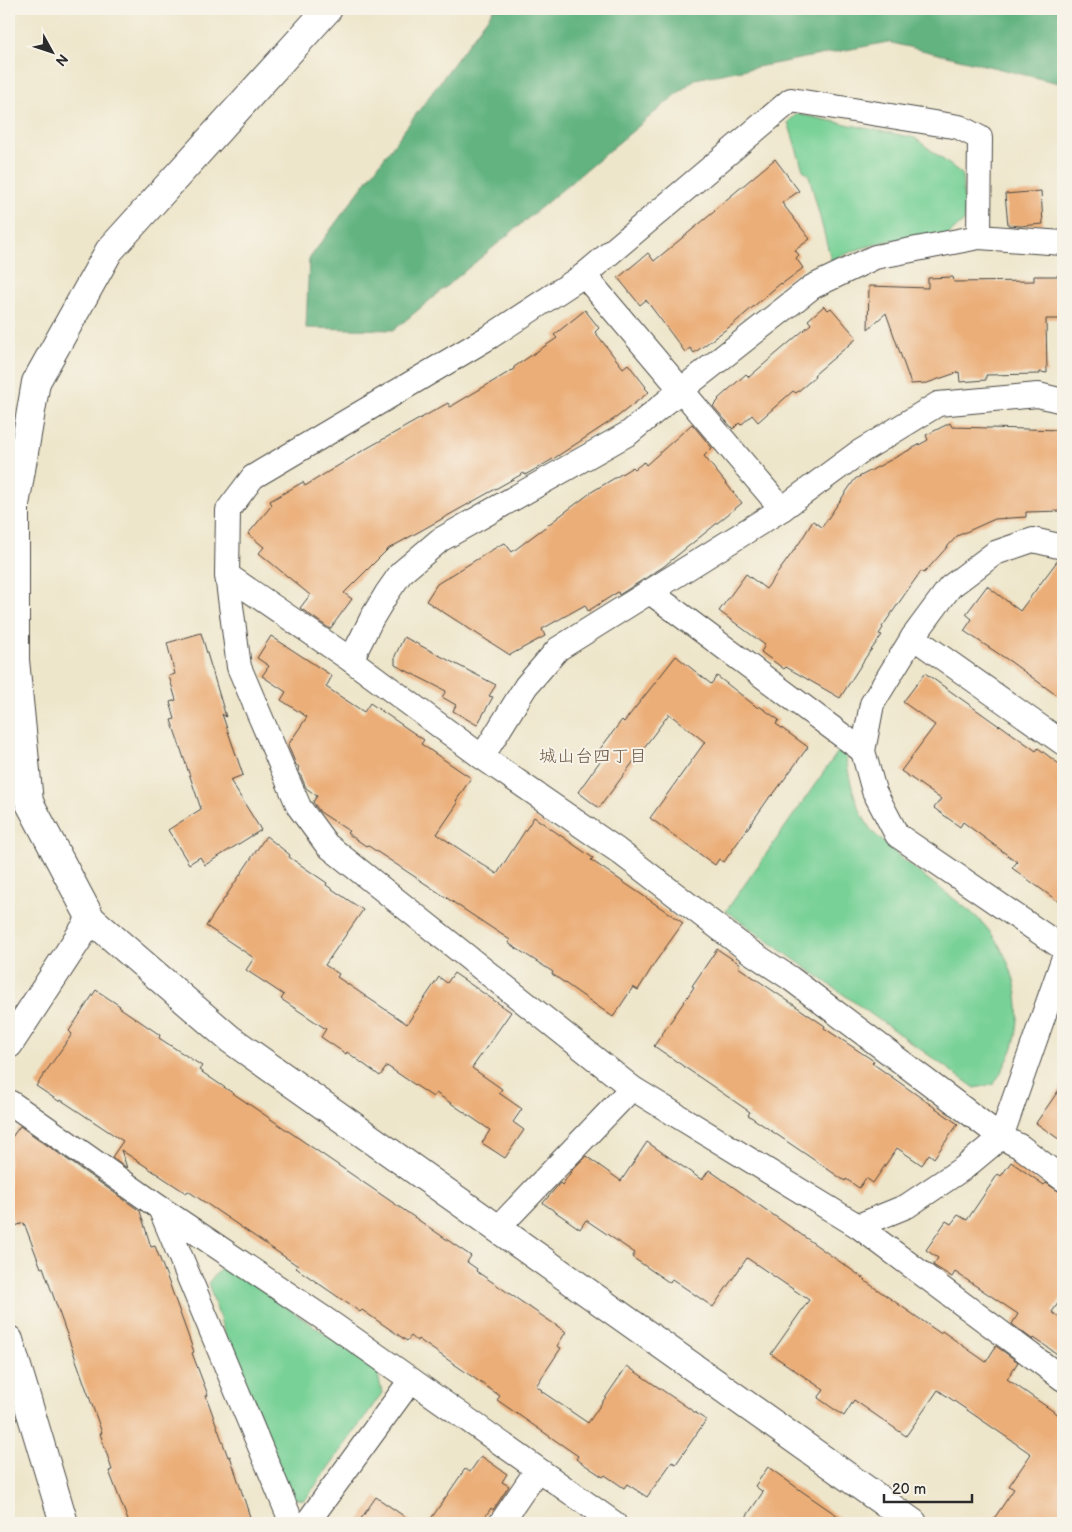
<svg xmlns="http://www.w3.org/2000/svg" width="1072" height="1532" viewBox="0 0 1072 1532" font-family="'Balsamiq Sans','Klee One',sans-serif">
<rect width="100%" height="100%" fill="#f7f3e8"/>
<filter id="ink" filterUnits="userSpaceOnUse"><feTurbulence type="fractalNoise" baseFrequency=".02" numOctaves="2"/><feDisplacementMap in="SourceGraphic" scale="10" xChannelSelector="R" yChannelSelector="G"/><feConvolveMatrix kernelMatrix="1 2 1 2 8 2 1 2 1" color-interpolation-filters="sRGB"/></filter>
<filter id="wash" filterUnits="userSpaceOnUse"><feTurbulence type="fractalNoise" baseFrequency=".0096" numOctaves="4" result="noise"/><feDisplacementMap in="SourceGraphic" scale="20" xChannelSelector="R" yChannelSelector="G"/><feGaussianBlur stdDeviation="1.12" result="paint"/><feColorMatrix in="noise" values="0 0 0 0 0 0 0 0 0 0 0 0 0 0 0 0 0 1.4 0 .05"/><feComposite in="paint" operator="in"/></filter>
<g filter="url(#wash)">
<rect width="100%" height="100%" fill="#eee6cb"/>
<!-- green -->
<g fill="#78d197" stroke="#527e61">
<path d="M797 114 915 138 962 174 965 220 947 236 918 237 888 241 859 249 831 260 809 175 803 170 788 122Z"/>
<path d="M840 749 845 752C849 779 855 808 872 831 876 836 883 841 888 846 914 871 944 890 972 913 1010 945 1029 1002 1012 1050 1007 1062 1001 1073 994 1084L975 1088 726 911Z"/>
<path d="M225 1264 377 1370 382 1393 305 1500 279 1496 208 1283Z"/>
</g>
<!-- forest -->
<path fill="#62b380" stroke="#466f56" d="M494 9H1063V84L888 42 695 79 394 330 306 328 309 259Z"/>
<g id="blocks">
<!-- building -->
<g fill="#ebae78">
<path d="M775 159 799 191 782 203 810 239 795 250 799 255 796 258 803 268 782 284 781 283 732 325 694 353 690 348 685 352 646 300 640 305 618 278 648 253 654 261 715 211 714 210Z"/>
<path d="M1041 191 1043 224 1021 226 1008 225 1005 194Z"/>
<path d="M1034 276H1059V288H1063V319H1046L1047 373 1040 372V374L986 375V380L960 382 959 372 927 383 911 384 886 313 868 329 869 286 928 288V278L953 277 954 282 1034 281Z"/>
<path d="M824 306 828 310 831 308 857 338 814 375 815 377 796 393 793 391 758 422 752 415 741 425 739 423 733 429 713 406 719 400 718 399 746 374 749 377 811 324 808 320Z"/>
<path d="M585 310 599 328 595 332 623 368 628 364 646 387 645 388 649 392 617 417 553 459 525 475 524 473 388 549 344 593 352 599 330 629 300 608 310 595 259 553 264 547 248 534 272 505 270 501 303 482 305 486 362 451 448 403 450 407 514 369V367L557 338 554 335Z"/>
<path d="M950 423 952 427 1063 430V511L1026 512V517L995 519 957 536 924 573 921 571 882 627 883 628 879 634 882 635 866 657 840 698 786 667 784 669 761 652 765 645 719 611 746 574 766 589 800 542 813 521 822 527 855 479 928 440 926 435Z"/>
<path d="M692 424 712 448 704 456 742 503 663 567 619 595 618 592 588 611 585 605 542 629 545 636 510 655 426 601 437 584 500 545 505 543 512 552 593 491 633 467 635 469 644 462 646 465Z"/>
<path d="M1058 560H1063V700L1011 662 964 631 972 619 966 614 987 586 1020 611Z"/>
<path d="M201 633 226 717 222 714 243 775 230 780 261 830 205 865 200 857 189 864 168 830 201 809 171 720 175 719 170 702 176 700 169 676 175 674 167 643Z"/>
<path d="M271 636 332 676 326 687 364 712 370 703 424 740 421 744 471 778 456 801 458 803 437 834 497 874 534 817 593 858 591 860 683 923 656 961 638 990 633 987 613 1017 552 974 553 972 508 943 510 940 367 845 366 846 347 833 349 831 320 812 313 802 317 796 306 788 298 769 299 767 296 765 288 745 307 717 281 700 286 692 262 676 269 666 257 658Z"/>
<path d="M404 637 496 685 489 696 493 697 477 725 453 711 456 705 442 697 446 691 395 665V656Z"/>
<path d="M676 656 711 684 717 676 758 708 759 706 779 720 776 724 808 747 772 796 771 795 724 862 719 859 715 865 650 818 705 742 669 714 599 808 578 792 603 757 597 753 622 720 624 722Z"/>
<path d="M925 673 999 726 1000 725 1036 751 1038 748 1063 767V905L1012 868 1017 862 963 822 960 827 934 808 941 799 901 771 935 725 903 702Z"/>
<path d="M266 836 290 855 289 857 327 883 326 885 363 910 325 965 339 974 337 977 407 1024 439 977 447 983 454 973 511 1012 472 1068 502 1089 499 1093 522 1109 513 1122 524 1130 505 1158 482 1143 490 1130 436 1093 433 1097 387 1066 380 1076 347 1052 346 1054 321 1037 326 1029 281 999 284 995 246 970 254 958 206 926Z"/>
<path d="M717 949 740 964 738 967 825 1026 824 1028 874 1061 872 1063 958 1124 934 1158 929 1154 922 1165 897 1148 873 1183 866 1178 859 1188 846 1179 845 1181 748 1115 750 1112 654 1046 694 987 692 986Z"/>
<path d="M96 990 120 1006 119 1007 160 1035 159 1038 202 1066 199 1070 471 1256 467 1262 477 1269 476 1271 566 1332 557 1346 561 1348 536 1386 542 1390 541 1391 588 1423 627 1366 706 1420 676 1464 672 1462 647 1497 627 1484 624 1488 605 1475 603 1477 576 1459 578 1456 497 1400 500 1396 418 1339 417 1341 411 1336 407 1341 362 1310 360 1312 296 1268 298 1266 238 1225 188 1191 186 1193 121 1150 127 1168 112 1157 123 1141 61 1100 60 1102 36 1086 72 1034 69 1031Z"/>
<path d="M1063 1084V1142L1036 1123Z"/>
<path d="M20 1126 140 1211 151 1247 155 1246 170 1285 194 1352 192 1353 208 1395 206 1396 228 1457 230 1456 252 1523H129L109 1471 112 1470 100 1433H102L43 1267 41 1268 24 1223 15 1226 9 1211V1141Z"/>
<path d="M647 1142 702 1180 709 1170 866 1280 865 1281 940 1333 942 1331 986 1362 996 1346 1018 1362 1007 1379 1063 1418V1523H991L1014 1489 1009 1486 1031 1454 938 1390 906 1436 854 1400 844 1416 818 1398 824 1390 771 1354 809 1300 747 1258 713 1307 672 1279 670 1283 632 1257 635 1253 586 1220 580 1229 543 1203 560 1183 562 1185 573 1169 586 1156 621 1181Z"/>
<path d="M1011 1162 1044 1185 1046 1183 1063 1194V1296L1052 1312 1063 1320V1358L1034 1338 1033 1340 1012 1324 1018 1314 955 1272 952 1277 933 1265 938 1258 926 1250 946 1221 951 1224 958 1215 967 1220 998 1174 1001 1176Z"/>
<path d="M481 1456 507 1474 502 1482 509 1486 493 1510 491 1508 481 1523H428L465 1469 470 1472Z"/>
<path d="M768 1467 803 1492 848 1523H742L763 1492 755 1486Z"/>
<path d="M376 1497 414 1523H358Z"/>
</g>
</g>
</g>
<g filter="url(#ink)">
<use href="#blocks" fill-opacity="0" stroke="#484743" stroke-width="1"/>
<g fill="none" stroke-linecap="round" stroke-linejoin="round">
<defs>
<g id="minor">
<path d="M1063 243 979 237 980 138 959 127 791 100 584 275 491 336 253 477 228 510 227 575 239 667 299 807 327 845 632 1088 858 1226 1063 1379"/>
<path d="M584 275 782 509"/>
<path d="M1063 547 1033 540 995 553 950 587 913 637 872 704 863 751 874 791 897 835 1063 948"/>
<path d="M227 575 351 660 482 757 617 850 749 951 790 978 1001 1137 1021 1147 1063 1179"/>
<path d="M650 592 863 751"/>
<path d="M913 637 1063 743"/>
<path d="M351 660 372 618 387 593 401 573 440 540 629 433 681 390 812 287 875 257 979 237"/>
<path d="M482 757 526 686 558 649 782 509 858 453 938 404 1038 395 1063 401"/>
<path d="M11 1103 160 1208 335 1326 614 1523"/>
<path d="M160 1208 292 1523"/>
<path d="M858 1226 907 1206 965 1167 1001 1137 1063 960"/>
<path d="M498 1228 632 1088"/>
<path d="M307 1523 411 1380"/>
<path d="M501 1523 537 1470"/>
</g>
<g id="tertiary">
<path d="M328 9 109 251 36 382 15 505V660L29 802 91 919 230 1039 913 1523"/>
<path d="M9 1044 91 919"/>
<path d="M9 1340 64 1523"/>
</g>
</defs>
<!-- minor casing -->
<use href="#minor" stroke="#484743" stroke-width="26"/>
<!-- tertiary casing -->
<use href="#tertiary" stroke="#484743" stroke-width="30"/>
<!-- minor -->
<use href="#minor" stroke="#fff" stroke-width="24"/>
<!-- tertiary -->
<use href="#tertiary" stroke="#fff" stroke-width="28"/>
</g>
</g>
<g text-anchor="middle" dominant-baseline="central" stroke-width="4" stroke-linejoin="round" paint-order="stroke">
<!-- neighbourhood labels -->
<g font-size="18" fill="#6e5946" stroke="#f7f3e8">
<text x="593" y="756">城山台四丁目</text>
</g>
</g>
<!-- margin -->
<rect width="1072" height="1532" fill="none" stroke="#f7f3e8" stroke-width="30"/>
<!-- north arrow -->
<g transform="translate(52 52) rotate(130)" stroke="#f7f3e8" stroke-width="4" paint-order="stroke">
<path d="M0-4L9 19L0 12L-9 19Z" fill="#2b2b2b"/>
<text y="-8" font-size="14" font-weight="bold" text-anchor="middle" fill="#2b2b2b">N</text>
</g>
<!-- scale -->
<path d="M884 1494v8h88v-8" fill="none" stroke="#2b2b2b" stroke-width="2.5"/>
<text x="892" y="1494" font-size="15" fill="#2b2b2b" stroke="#f7f3e8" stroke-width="4" paint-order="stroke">20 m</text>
</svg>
